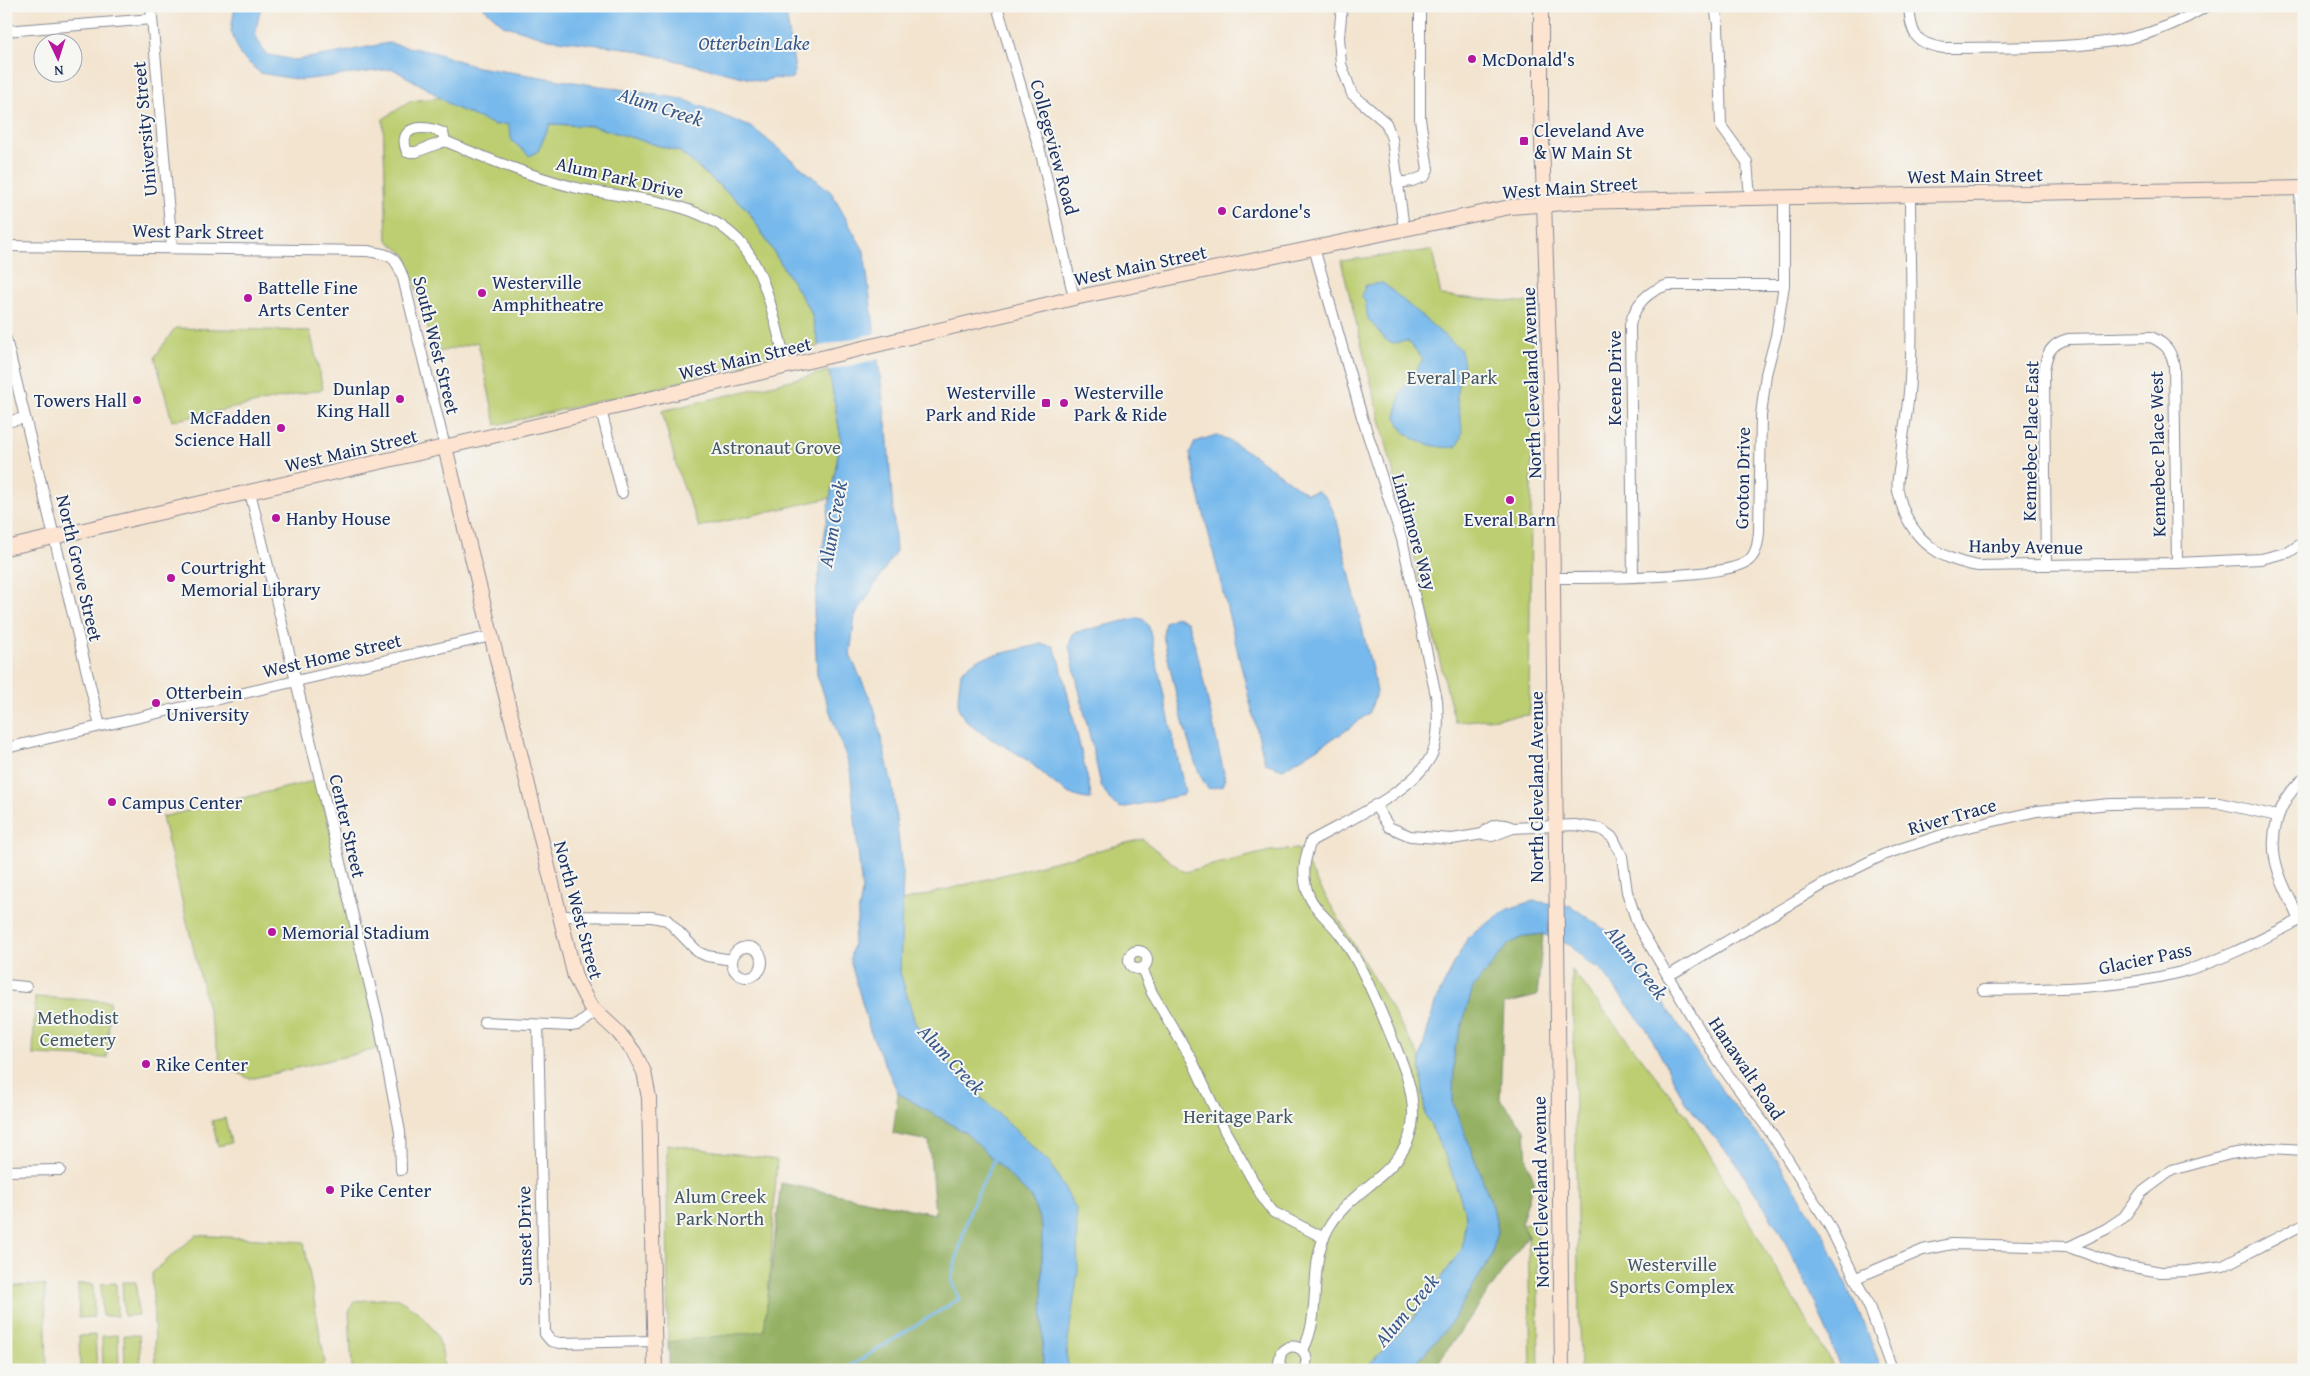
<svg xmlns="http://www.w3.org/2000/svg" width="2310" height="1376" viewBox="0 0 2310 1376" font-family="'Gentium Book Plus',serif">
<rect width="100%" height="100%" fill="#f6f6f2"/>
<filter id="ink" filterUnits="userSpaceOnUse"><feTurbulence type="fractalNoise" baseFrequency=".02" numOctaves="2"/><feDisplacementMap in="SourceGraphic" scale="10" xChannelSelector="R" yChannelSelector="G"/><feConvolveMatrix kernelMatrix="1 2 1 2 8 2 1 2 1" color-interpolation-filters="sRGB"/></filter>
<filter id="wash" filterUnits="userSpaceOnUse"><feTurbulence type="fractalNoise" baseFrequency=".0096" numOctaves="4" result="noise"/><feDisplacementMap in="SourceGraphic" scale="20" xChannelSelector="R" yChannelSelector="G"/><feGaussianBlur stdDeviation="1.12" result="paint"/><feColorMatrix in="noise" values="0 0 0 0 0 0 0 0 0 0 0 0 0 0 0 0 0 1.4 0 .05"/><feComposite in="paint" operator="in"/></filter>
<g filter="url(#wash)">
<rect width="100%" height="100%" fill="#f3e4cf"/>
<!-- green -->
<g fill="#bcce71" stroke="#6c7e68">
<path d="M487 92 538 151 550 124 593 126 680 152 747 209 811 312 819 346 656 388 496 425 478 342 435 353 406 255 387 240 383 119 411 101Z"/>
<path d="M1432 250 1441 296 1533 303 1529 715 1455 722 1341 261Z"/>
<path d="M175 328 310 331 323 389 172 421 155 357Z"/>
<path d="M829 371 841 439 830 498 699 527 678 472 662 411Z"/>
<path d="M318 780 381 1048 250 1079 221 1064 162 817Z"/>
<path d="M1142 839 1184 872 1270 851 1298 849 1420 1058 1425 1114 1448 1161 1466 1215 1462 1249 1412 1320 1364 1370H1069L1066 1354 1051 1164 957 1075 915 1023 900 972 902 901Z"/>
<path d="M1572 970 1687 1116 1828 1357 1833 1370H1580Z"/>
<path d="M35 997 110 1001 107 1058 33 1055Z"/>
<path d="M225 1118 231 1143 218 1146 212 1121Z"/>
<path d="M667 1144 777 1160 766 1331 668 1350Z"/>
<path d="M1537 1223 1539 1370H1531L1528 1236 1521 1225Z"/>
<path d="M196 1235 304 1242 325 1363 318 1370H156L152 1273Z"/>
<path d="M122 1282H136L138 1315 124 1316Z"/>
<path d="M116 1283 117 1316H102L101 1284Z"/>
<path d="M78 1284H93L94 1317 79 1318Z"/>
<path d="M45 1285 47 1370H6V1286Z"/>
<path d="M396 1298C427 1315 443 1333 444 1370H352L349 1312 355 1301Z"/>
<path d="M95 1335 97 1369 80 1370 79 1336Z"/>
<path d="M118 1335 119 1369 103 1370 102 1336Z"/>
<path d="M124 1335H139L141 1368 125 1369Z"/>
</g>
<!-- forest -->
<g fill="#95b163" stroke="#587060">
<path d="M1543 934 1537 996 1504 1004 1500 1099 1525 1130 1527 1162 1534 1180 1521 1224 1528 1236 1433 1370H1409L1448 1327 1491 1257 1498 1231 1493 1207 1453 1103 1454 1051 1472 988 1509 944 1525 936Z"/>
<path d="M898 1093 966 1133 1031 1197 1042 1226 1043 1370H669V1342L764 1331 781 1183 935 1214 929 1141 893 1134Z"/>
</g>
<!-- water -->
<g fill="#77b9ec" stroke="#4974a5">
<path d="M235 6H261L255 34 265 54 294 60 333 54 388 43 436 53 477 67 683 99 753 128 831 192 864 251 887 430 896 551 855 616 850 655 874 707 892 784 903 877 900 972 915 1023 957 1075 1051 1164 1076 1209 1078 1271 1066 1354 1069 1370H1043L1042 1226 1031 1197 966 1133 898 1093 870 1031 850 960 862 892 850 768 817 675 814 610 830 498 841 439 829 371 819 346 811 312 747 209 680 152 593 126 550 124 538 151 530 156 512 141 508 124 495 125 453 107 428 89 393 69 301 80 260 73 240 55 231 31Z"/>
<path d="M482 6H785L795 71 792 78C781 81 774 75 763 82L625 48 549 39 503 25Z"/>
<path d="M1383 283 1460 349C1469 374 1458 373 1457 394 1456 413 1469 429 1456 447 1441 449 1419 444 1407 434 1402 431 1399 422 1396 417L1400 394 1423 359 1408 341 1392 343 1386 340 1368 319 1365 301 1361 296 1366 285Z"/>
<path d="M1216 435C1247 447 1278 474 1306 493L1318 491 1328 499 1337 521 1377 691 1369 713 1344 732 1283 769 1265 763 1196 482 1190 453 1195 442Z"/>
<path d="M1176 617 1187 621 1197 652 1225 778 1222 786 1209 789C1191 773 1170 665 1163 636L1165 622Z"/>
<path d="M1137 618 1143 619 1149 627 1185 792 1183 795 1121 808 1111 802 1101 785 1069 646 1073 633Z"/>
<path d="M1042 644 1053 646 1060 662 1090 789 1091 799C1065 800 1043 771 1024 758 1004 743 975 735 961 714 955 704 960 684 961 672L978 659Z"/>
<path d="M1533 901 1571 906 1622 942 1726 1096 1774 1155 1825 1237 1863 1322 1882 1370H1841L1816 1304 1780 1232 1737 1164 1685 1102 1649 1033 1600 968 1587 962 1570 945 1543 934 1525 936 1509 944 1473 988 1454 1051 1453 1103 1493 1207 1498 1231 1491 1257 1448 1327 1409 1370H1364L1412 1320 1462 1249 1466 1215 1448 1161 1425 1114 1420 1058 1436 1000 1468 937 1508 909Z"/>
</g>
<!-- pier -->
<path fill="#f3e4cf" d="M876 333 880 359 826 371 817 347Z"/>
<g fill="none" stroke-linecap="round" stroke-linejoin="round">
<!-- stream -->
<path stroke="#77b9ec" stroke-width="3" d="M844 1370 959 1299 951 1279 970 1210 995 1157"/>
</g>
</g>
<g filter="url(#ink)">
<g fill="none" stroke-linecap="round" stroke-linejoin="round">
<defs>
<g id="street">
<path d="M151 6 172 248"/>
<path d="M997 6 1042 158 1074 298"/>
<path d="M1342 6 1339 37 1341 64 1352 94 1386 123 1392 139 1404 229"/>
<path d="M1715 6 1718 25 1721 126 1747 162 1750 198"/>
<path d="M1909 6C1911 34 1915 44 1944 48 2005 47 2070 50 2130 38 2157 32 2184 20 2207 6"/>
<path d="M6 31 152 19"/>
<path d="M445 141 416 152H407C396 125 425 124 443 133L445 141C487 159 532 177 577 188 631 200 697 198 738 240 768 272 775 326 787 367"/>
<path d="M1397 183 1412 181 1425 176 1428 169 1420 119V6"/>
<path d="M2300 188 2304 346"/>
<path d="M1910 195C1910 256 1914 317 1910 378 1909 407 1902 435 1900 464 1899 473 1896 483 1898 491 1907 535 1935 559 1978 566L2177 563 2261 559 2289 552 2304 542"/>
<path d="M6 246 367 251C390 255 395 254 403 278L445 447"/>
<path d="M6 339 100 726"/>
<path d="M601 410 622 493"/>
<path d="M6 422 25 418"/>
<path d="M250 492 379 1023 400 1132 401 1170"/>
<path d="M2046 565 2044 372C2046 354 2050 344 2068 339L2151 337C2166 344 2171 350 2174 366L2177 563"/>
<path d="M1633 577 1630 325C1635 304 1647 291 1668 285H1784"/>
<path d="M1553 578C1585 578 1731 579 1749 560 1757 553 1758 542 1759 532L1761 416 1766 374 1776 336 1784 285V198"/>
<path d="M6 748 491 636"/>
<path d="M1375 805 1389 827 1410 836 1452 839 1483 834 1492 836 1513 828 1575 825 1601 829 1613 838 1622 856 1627 892 1638 925 1718 1061 1773 1136 1829 1225 1870 1309 1892 1370"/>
<path d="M1483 834C1492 823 1501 822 1513 828"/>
<path d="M560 916 652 917 667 920 698 952 707 956 732 960"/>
<path d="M2300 920C2293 904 2283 887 2278 870 2267 836 2278 801 2304 778"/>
<circle cx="747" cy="962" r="15"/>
<circle cx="1138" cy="960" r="9"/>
<path d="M1142 968 1152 993 1192 1060 1225 1131 1264 1200 1273 1212 1324 1238"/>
<path d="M1668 976 1824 884 1885 854 1960 829 2037 811 2110 804 2219 803 2277 816"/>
<path d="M6 985 26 987"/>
<path d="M1983 990C2050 989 2116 989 2181 972 2224 960 2264 938 2304 918"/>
<path d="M484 1022 570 1026 578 1025 596 1011"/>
<path d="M538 1025 545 1334 551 1341 560 1343 654 1341"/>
<path d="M6 1171 60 1170"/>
<path d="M2069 1247 2106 1229 2124 1217 2141 1193 2172 1170 2230 1154 2271 1148 2304 1150"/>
<path d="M1856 1278 1923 1250 1952 1244 2069 1247 2116 1264 2161 1272 2188 1271 2223 1266 2304 1224"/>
<path d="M1303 1350C1323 1312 1307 1266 1328 1229 1351 1186 1413 1172 1413 1114 1413 1084 1400 1058 1389 1031 1375 998 1362 966 1342 937 1333 923 1315 911 1309 896 1301 876 1304 860 1311 841 1346 821 1422 788 1434 749 1439 733 1438 717 1437 700L1402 539 1362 417 1314 248"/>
<path d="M1283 1370 1279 1363 1281 1353C1293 1337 1315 1353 1303 1370"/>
</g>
<g id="secondary">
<path d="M1541 6V109L1551 415 1562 1370"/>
<path d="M445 447 575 977 590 1006 618 1032 634 1052 644 1072 649 1098 655 1370"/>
<path d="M6 548 531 427 1074 298 1510 207 1577 202 1750 198 2304 188"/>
</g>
</defs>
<!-- street casing -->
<use href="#street" stroke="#878a96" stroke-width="12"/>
<!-- secondary casing -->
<use href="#secondary" stroke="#878a96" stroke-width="16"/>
<!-- street -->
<use href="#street" stroke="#fff" stroke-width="10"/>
<!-- secondary -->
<use href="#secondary" stroke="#fde4d1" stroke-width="14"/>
</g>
</g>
<!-- markers -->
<g fill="#b5179e" stroke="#f6f6f2" stroke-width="2">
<circle cx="1472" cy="59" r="5"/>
<rect x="1519" y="136" width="10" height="10" rx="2.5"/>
<circle cx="1222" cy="211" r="5"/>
<circle cx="482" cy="293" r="5"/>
<circle cx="248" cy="298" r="5"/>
<circle cx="400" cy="399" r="5"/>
<circle cx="137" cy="400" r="5"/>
<rect x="1041" y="398" width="10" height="10" rx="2.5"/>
<circle cx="1064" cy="403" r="5"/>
<circle cx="281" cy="428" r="5"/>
<circle cx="1510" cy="500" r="5"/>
<circle cx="276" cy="518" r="5"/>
<circle cx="171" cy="578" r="5"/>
<circle cx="156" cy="703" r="5"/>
<circle cx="112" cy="802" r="5"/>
<circle cx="272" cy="932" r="5"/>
<circle cx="146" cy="1064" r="5"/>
<circle cx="330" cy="1190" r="5"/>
</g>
<g text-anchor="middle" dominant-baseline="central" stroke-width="4" stroke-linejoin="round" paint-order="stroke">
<!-- poi labels -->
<g font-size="19" fill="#1b2f5e" stroke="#f6f6f2" text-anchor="start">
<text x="1482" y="59">McDonald's</text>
<text x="1534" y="130">Cleveland Ave<tspan x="1534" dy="22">&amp; W Main St</tspan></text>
<text x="1232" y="211">Cardone's</text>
<text x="492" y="282">Westerville<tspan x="492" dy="22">Amphitheatre</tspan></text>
<text x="258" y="287">Battelle Fine<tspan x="258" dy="22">Arts Center</tspan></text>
<text x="390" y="388" text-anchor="end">Dunlap<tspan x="390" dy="22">King Hall</tspan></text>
<text x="1036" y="392" text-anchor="end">Westerville<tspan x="1036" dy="22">Park and Ride</tspan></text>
<text x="1074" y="392">Westerville<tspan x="1074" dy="22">Park &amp; Ride</tspan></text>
<text x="127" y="400" text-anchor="end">Towers Hall</text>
<text x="271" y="417" text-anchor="end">McFadden<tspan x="271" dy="22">Science Hall</tspan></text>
<text x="286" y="518">Hanby House</text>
<text x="1510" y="519" text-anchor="middle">Everal Barn</text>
<text x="181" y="567">Courtright<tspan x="181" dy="22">Memorial Library</tspan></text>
<text x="166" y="692">Otterbein<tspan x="166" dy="22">University</tspan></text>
<text x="122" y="802">Campus Center</text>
<text x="282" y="932">Memorial Stadium</text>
<text x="156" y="1064">Rike Center</text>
<text x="340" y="1190">Pike Center</text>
</g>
<!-- street labels -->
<g font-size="19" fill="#1b2f5e" stroke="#f6f6f2">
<text transform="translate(144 129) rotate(-95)">University Street</text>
<text transform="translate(1055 147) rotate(75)">Collegeview Road</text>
<text transform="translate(1975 175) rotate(-1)">West Main Street</text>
<text transform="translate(620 177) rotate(13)">Alum Park Drive</text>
<text transform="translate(1570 187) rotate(-4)">West Main Street</text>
<text transform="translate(198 231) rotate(1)">West Park Street</text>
<text transform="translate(1140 265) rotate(-12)">West Main Street</text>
<text transform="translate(437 345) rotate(76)">South West Street</text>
<text transform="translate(745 358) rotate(-13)">West Main Street</text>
<text transform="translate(1614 378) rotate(-90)">Keene Drive</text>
<text transform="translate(1531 383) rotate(-92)">North Cleveland Avenue</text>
<text transform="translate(2030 441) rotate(-89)">Kennebec Place East</text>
<text transform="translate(351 450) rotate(-13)">West Main Street</text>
<text transform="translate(2157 454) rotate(-91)">Kennebec Place West</text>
<text transform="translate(1742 478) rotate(-89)">Groton Drive</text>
<text transform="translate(1415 532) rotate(74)">Lindimore Way</text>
<text transform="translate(2026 546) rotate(1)">Hanby Avenue</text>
<text transform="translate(80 568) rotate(77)">North Grove Street</text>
<text transform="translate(332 655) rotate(-13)">West Home Street</text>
<text transform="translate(1536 787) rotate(-90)">North Cleveland Avenue</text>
<text transform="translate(1952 816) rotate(-16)">River Trace</text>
<text transform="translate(348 826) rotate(77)">Center Street</text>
<text transform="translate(579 910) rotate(75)">North West Street</text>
<text transform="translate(2145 958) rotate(-12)">Glacier Pass</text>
<text transform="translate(1747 1068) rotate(56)">Hanawalt Road</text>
<text transform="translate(1540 1192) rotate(-91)">North Cleveland Avenue</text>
<text transform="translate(524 1236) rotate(-91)">Sunset Drive</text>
</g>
<!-- park labels -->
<g font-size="19" fill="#435763" stroke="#f6f6f2">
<text x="1452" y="377">Everal Park</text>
<text x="776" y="447">Astronaut Grove</text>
<text x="78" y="1017">Methodist<tspan x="78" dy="22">Cemetery</tspan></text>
<text x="1238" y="1116">Heritage Park</text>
<text x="720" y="1196">Alum Creek<tspan x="720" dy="22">Park North</tspan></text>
<text x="1672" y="1264">Westerville<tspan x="1672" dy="22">Sports Complex</tspan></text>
</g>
<!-- water labels -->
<g font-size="20" font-style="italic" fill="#375889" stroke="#f6f6f2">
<text x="754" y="42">Otterbein Lake</text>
<text transform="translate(661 106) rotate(18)">Alum Creek</text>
<text transform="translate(832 524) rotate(-80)">Alum Creek</text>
<text transform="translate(1637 962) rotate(52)">Alum Creek</text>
<text transform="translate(952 1059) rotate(47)">Alum Creek</text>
<text transform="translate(1406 1310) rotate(-50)">Alum Creek</text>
</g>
</g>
<!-- margin -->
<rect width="2310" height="1376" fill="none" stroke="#f6f6f2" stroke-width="25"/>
<!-- north arrow -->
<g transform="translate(58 58) rotate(176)"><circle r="24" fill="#f6f6f2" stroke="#9ea6b7"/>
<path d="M0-4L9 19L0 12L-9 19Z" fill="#b5179e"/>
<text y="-8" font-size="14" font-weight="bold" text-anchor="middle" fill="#1b2f5e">N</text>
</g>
</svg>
